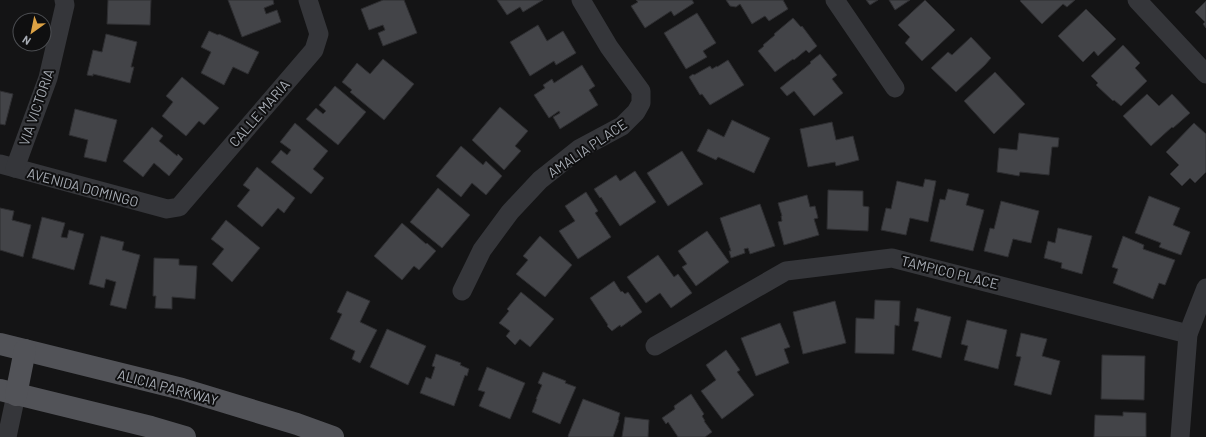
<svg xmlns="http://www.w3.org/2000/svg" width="1206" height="437" viewBox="0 0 1206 437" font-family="Barlow,sans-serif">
<rect width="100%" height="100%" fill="#141415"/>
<!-- building -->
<g fill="#434448" stroke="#2e2e31">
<path d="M108 0H151L150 25 107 24Z"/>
<path d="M228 0H273L274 4 264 8 266 14 277 10 281 22 242 37Z"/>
<path d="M383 0H404L417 33 383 46 378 33 385 30 383 25 369 30 361 9Z"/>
<path d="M497 0H543L523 12 520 7 507 15Z"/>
<path d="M636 0H692L694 3 674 16 671 11 645 28 631 6 638 2Z"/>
<path d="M726 0H783L788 9 769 21 765 16 752 24 740 4 736 7 730 6Z"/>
<path d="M866 0H878L870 5Z"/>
<path d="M889 0H910L895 10Z"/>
<path d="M925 0 955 30 922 61 905 43 910 37 898 25Z"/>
<path d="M1021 0H1075L1067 7 1063 4 1042 24 1020 1Z"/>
<path d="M1206 1V28L1203 24 1205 22 1195 12Z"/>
<path d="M1086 9 1116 39 1098 56 1094 51 1083 62 1058 36Z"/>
<path d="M697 13 716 43 703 51 707 57 686 69 664 33Z"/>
<path d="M793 18 801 27 802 26 817 46 809 53 806 50 794 60 793 59 775 72 758 51 764 46 763 45 775 35 774 34Z"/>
<path d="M538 25 547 41 563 31 576 53 556 65 554 61 530 76 510 42Z"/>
<path d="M209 31 218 35 219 34 259 52 248 74 233 67 224 85 201 73 211 52 201 47Z"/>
<path d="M106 34 137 42 131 67H134L130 83 93 74V76L87 75 93 50 102 52Z"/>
<path d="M971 37 991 58 985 65 956 92 931 68 948 52 952 55Z"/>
<path d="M1123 45 1140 63 1135 68 1147 81 1121 106 1114 100 1113 101 1096 85 1098 83 1091 76Z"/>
<path d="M820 54 837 75 832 79 843 93 814 116 794 91 787 96 780 88 811 63 810 62Z"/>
<path d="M383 59 414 84 384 120 350 92 352 90 342 82 357 63 370 74Z"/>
<path d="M728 60 744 85 710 105 702 94 700 95 689 77 693 74 694 75 710 66 712 69 717 66V67Z"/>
<path d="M582 65 595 86 589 90 598 105 560 129 553 117 560 113 559 111 549 118 534 95 545 88 543 85 552 79 554 83Z"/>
<path d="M995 72 1025 104 994 134 964 101Z"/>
<path d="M182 77 219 108 204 125 199 121 186 136 162 116 173 102 166 96Z"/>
<path d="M335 86 366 112 338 145 306 119 316 108 323 114 326 111 319 105Z"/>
<path d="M0 91 13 94 5 125 0 124Z"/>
<path d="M1147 94 1159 106 1172 94 1190 113 1173 128 1172 127 1151 146 1123 116Z"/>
<path d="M500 107 528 131 515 146 521 151 504 170 472 140Z"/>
<path d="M75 109 117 120 106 162 84 157 88 140 69 135Z"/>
<path d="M732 120 770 138 754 173 718 157 716 160 697 151 708 129 724 137Z"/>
<path d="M832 122 836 140 853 136 859 160 836 166 835 162 808 167 800 129Z"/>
<path d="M295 123 328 151 313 169 324 178 311 194 271 162 281 150 287 155 291 150 280 142Z"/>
<path d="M1194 123 1206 134V172L1195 183 1190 178 1182 186 1170 174 1179 165 1166 152Z"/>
<path d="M152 127 163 136 159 141 177 156 178 154 183 159 169 176 154 163 143 177 123 161Z"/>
<path d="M1019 133 1059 138 1058 147H1052L1049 175 1020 172 1019 176 997 172 999 148 1017 150Z"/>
<path d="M461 146 483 165 486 161 502 176 486 195 472 183 461 197 436 176Z"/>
<path d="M682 151 703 184 668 206 647 173Z"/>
<path d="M257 167 295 198 284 213 278 208 262 227 237 206 250 190 243 185Z"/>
<path d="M635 171 656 202 620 226 601 197 600 198 594 189 616 175 620 181Z"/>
<path d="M925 179 936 181 928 222 910 218 906 235 881 230 886 208 891 209 897 181 923 187Z"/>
<path d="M438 188 470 215 442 248 410 222Z"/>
<path d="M948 189 969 194 966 205 984 210 973 251 930 241 940 199 945 200Z"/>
<path d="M828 190 863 191V206L869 207 868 231 827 229Z"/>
<path d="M586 192 598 211 595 213 611 237 578 259 559 231 575 221 565 206Z"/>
<path d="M807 195 810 207 815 206 818 218 814 219 819 235 784 245 778 222 782 221 781 216H782L778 203Z"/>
<path d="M1149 196 1180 208 1173 225 1190 232 1181 255 1159 247 1161 243 1135 233Z"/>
<path d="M1001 201 1039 211 1031 243 1013 239 1008 257 984 251 990 228 994 229Z"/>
<path d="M760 204 775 246 750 254 748 248 744 249 745 253 731 258 729 251H731L720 218Z"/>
<path d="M0 208 14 211 12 220 31 225 23 257 0 250Z"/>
<path d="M42 217 65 223 61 237 67 238 69 230 84 234 74 270 32 258Z"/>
<path d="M226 220 260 248 232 282 212 264 224 249 211 239Z"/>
<path d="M402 223 426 244 427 243 436 251 419 270 414 266 402 280 374 256Z"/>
<path d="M1058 228 1092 236 1082 274 1061 268 1062 263 1044 258 1048 241 1055 243Z"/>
<path d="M707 231 729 262 696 286 682 267 687 264 678 251Z"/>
<path d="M101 236 124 242 122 250 140 255 126 309 110 305 116 282 106 279 104 288 89 284Z"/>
<path d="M540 236 572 265 545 297 516 274 528 260 523 256Z"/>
<path d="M1123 236 1144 245 1143 249 1175 260 1165 285 1159 283 1153 299 1113 283 1118 269 1112 267Z"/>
<path d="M658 255 674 277 678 274 692 293 671 308 660 293 646 303 627 277Z"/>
<path d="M154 258 179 259V265L197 266 195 299 172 297V309L155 308 156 296H153Z"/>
<path d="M614 281 621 292 622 291 625 294 628 292 642 312 621 327 620 325 612 331 607 326 608 325 590 298Z"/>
<path d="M347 291 370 301 360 322 377 330 360 363 352 359 355 351 330 339 342 314 337 312Z"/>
<path d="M521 292 554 319 530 347 520 339 515 345 506 336 510 331 499 323 509 311 507 309Z"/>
<path d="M875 300 900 301 899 326 895 325 894 354 855 353 856 318 874 319Z"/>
<path d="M835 301 846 343 803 354 793 312Z"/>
<path d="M917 308 951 317 941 358 912 350 919 322 914 321Z"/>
<path d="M967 320 1007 330 998 369 964 360 968 346 961 344Z"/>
<path d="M780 323 790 347 784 349 789 363 756 376 741 338Z"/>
<path d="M387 329 426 346 408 385 370 367Z"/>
<path d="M1021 333 1047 339 1042 356 1060 361 1051 395 1014 385 1021 357 1016 356Z"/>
<path d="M726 350 740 370 737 372 754 395 722 419 701 391 716 380 706 365Z"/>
<path d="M436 354 461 363 460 365 469 369 467 376 465 375 454 406 420 393 426 377 431 379 435 367 432 366Z"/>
<path d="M1102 355 1145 356 1144 400 1101 399Z"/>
<path d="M487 367 525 383 510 419 479 406 485 392 478 390Z"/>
<path d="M543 372 566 381 565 383 576 387 560 424 532 412 537 399H536L542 385 538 383Z"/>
<path d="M691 394 704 414 702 416 705 421H704L712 432 705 437H678L668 422 666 424 662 418 675 409 674 406Z"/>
<path d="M583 399 620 413 618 420H619L613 437H569L568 436Z"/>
<path d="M1123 412 1146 413V437H1094L1095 415 1123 416Z"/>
<path d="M625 417 649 420 648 437H622Z"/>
</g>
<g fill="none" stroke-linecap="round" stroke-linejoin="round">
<!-- minor -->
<g stroke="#35363a" stroke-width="19">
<path d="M835 0 895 88"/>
<path d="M1137 0 1206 74"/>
<path d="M0 164 167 209 179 207 314 50 319 34 308 0"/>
<path d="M15 168 48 78 65 5 64 0"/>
<path d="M462 291 482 250 510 212 540 180 579 149 622 126 636 112 641 103V91L609 47 581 0"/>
<path d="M655 346 786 271 892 258 1188 334"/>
<path d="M7 437 16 395"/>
<path d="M1180 437 1188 334 1206 288"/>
</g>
<!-- primary -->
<g stroke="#525358" stroke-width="22">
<path d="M0 344 182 389 297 424 333 437"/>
<path d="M0 390 151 427 185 437"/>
<path d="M16 395 25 350"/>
</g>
</g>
<g text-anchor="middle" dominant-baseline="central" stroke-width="4" stroke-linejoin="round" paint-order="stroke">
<!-- street labels -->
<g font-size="14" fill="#a7acb4" stroke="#0f0f10">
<text transform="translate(36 107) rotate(-71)">VIA VICTORIA</text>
<text transform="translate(259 113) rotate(-49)">CALLE MARIA</text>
<text transform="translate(587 148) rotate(-34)">AMALIA PLACE</text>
<text transform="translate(83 187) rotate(15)">AVENIDA DOMINGO</text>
<text transform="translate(950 272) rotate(14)">TAMPICO PLACE</text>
<text transform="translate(168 387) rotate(15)">ALICIA PARKWAY</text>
</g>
</g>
<!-- north arrow -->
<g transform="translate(32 32) rotate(213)"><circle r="19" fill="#0f0f10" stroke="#4c4e52"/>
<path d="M0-3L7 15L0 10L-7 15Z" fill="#dda244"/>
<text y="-6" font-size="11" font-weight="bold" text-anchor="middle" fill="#a7acb4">N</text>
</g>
</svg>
